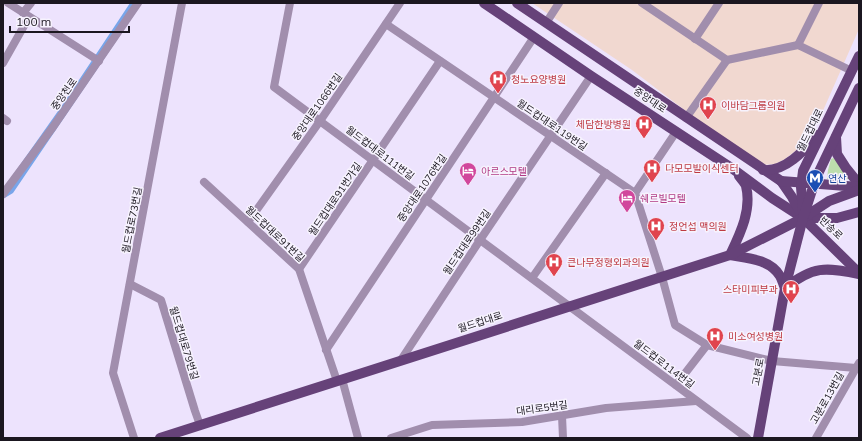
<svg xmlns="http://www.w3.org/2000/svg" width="862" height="441" viewBox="0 0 862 441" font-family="Mulish,'Noto Sans KR',sans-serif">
<rect width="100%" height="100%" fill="#ede3fd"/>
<!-- commercial -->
<path fill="#f1d8d0" d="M532 3H859V29L818 122 804 144 785 159 775 164 762 165 720 137 632 70Z"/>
<!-- green -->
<path fill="#bdddad" d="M833 158 836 159 849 179 836 180 827 179 828 170 831 159Z"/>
<!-- water -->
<path fill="#78a5ea" d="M130 3H142L13 193 3 199V189L63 104Z"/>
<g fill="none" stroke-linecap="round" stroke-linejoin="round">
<!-- minor -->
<g stroke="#a18ead" stroke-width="8">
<path d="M8 3 99 61"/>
<path d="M290 3 274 87 747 438"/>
<path d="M642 3 727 60 798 45 852 71"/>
<path d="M23 13 31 3"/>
<path d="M546 23 559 3"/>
<path d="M386 24 635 193 662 277 675 325 707 345 772 361 856 368"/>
<path d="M695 39 719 3"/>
<path d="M798 45 819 3"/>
<path d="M3 63 29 17"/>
<path d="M3 118 7 121"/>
<path d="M686 118 727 60"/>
<path d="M204 182 299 269 337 381"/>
<path d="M635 193 676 132"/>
<path d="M3 194 53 127 138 3"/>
<path d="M248 222 320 121 400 3"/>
<path d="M299 269 440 61"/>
<path d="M532 278 606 173"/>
<path d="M130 284 161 300 195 411 200 425"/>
<path d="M326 350 534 37"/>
<path d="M401 360 480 240 591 76"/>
<path d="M342 379 358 438"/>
<path d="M676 385 707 345"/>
<path d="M562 416 563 438"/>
<path d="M134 438 113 373 182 3"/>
<path d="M391 438 432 425 522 422 606 408 696 401"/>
<path d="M816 438 859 363"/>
</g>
<!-- major -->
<g stroke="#664279" stroke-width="10">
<path d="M484 3 591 76 733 169 772 198 803 218H837L859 212"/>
<path d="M517 3 781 181 792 197 803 218 859 273"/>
<path d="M836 137 837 154 846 168 859 184"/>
<path d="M763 170C785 172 804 151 817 135"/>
<path d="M781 181 859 187"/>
<path d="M803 212 801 187 803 171 859 56"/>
<path d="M730 255C740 234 752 210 746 186 745 183 741 179 739 176"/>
<path d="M730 255C747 258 770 259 780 276 782 279 783 284 785 288"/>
<path d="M785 288C813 266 825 267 859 274"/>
<path d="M160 438 730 255 803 218 829 201 859 190"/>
<path d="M758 438 785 288 803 218 816 178 859 88"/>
</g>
</g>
<!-- icons -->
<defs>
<symbol id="hospital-pin" viewBox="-11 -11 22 30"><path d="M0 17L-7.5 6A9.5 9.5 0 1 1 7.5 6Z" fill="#e0444e" stroke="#f7f3fe"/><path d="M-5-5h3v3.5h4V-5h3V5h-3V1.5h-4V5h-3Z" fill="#fff"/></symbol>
<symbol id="hotel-pin" viewBox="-11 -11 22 30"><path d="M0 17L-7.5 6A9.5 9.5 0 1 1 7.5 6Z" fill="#d1479c" stroke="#f7f3fe"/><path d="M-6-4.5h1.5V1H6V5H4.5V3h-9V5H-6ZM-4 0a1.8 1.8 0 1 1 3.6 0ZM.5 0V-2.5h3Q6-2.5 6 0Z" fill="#fff"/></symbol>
<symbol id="metro-pin" viewBox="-11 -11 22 30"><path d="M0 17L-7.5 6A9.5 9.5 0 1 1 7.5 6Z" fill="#1a4fb4" stroke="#f7f3fe"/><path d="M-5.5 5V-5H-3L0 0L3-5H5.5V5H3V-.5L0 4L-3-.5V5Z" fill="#fff"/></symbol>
</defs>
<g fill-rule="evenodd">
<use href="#hospital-pin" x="488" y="69" width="20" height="27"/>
<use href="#hospital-pin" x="698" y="95" width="20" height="27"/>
<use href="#hospital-pin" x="634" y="114" width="20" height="27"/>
<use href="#hospital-pin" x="642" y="158" width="20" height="27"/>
<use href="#hotel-pin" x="458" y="161" width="20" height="27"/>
<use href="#metro-pin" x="805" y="168" width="20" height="27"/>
<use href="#hotel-pin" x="617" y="188" width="20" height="27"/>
<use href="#hospital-pin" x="646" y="216" width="20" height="27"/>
<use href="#hospital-pin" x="544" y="252" width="20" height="27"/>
<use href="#hospital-pin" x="781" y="279" width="20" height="27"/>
<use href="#hospital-pin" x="705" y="326" width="20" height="27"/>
</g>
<g text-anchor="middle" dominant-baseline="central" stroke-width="3" stroke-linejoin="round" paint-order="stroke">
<!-- health labels -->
<g font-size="10" fill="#be3a42" stroke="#f7f3fe" text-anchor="start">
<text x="511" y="79">청노요양병원</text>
<text x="721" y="105">이바담그룹의원</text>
<text x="631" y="124" text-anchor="end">체담한방병원</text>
<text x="665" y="168">다모모발이식센터</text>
<text x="669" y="226">정언섭 맥의원</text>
<text x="567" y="262">큰나무정형외과의원</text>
<text x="778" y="289" text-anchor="end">스타미피부과</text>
<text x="728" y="336">미소여성병원</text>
</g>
<!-- street labels -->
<g font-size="10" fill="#1b1720" stroke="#f7f3fe">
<text transform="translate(64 94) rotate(-55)">중앙천로</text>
<text transform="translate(650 100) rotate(34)">중앙대로</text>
<text transform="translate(317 107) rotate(-55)">중앙대로1066번길</text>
<text transform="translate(552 125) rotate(34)">월드컵대로119번길</text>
<text transform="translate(810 130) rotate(-64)">월드컵대로</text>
<text transform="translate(380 153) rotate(37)">월드컵대로111번길</text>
<text transform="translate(422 188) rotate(-56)">중앙대로1076번길</text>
<text transform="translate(335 199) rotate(-56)">월드컵대로91번가길</text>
<text transform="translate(132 220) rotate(-79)">월드컵로73번길</text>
<text transform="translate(831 228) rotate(44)">반송로</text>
<text transform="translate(275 234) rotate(43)">월드컵대로91번길</text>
<text transform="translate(467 242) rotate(-56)">월드컵대로99번길</text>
<text transform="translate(480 322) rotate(-18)">월드컵대로</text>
<text transform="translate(184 343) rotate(73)">월드컵대로79번길</text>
<text transform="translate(664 364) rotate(37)">월드컵로114번길</text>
<text transform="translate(758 372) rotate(-80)">고분로</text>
<text transform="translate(827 398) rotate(-61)">고분로13번길</text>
<text transform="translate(542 408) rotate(-8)">대리로5번길</text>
</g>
<!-- hotel labels -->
<g font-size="10" fill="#b23c85" stroke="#f7f3fe" text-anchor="start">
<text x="481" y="171">아르스모텔</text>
<text x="640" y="198">쉐르빌모텔</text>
</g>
<!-- transit labels -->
<g font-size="10" fill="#164399" stroke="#f7f3fe" text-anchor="start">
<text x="828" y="178">연산</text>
</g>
</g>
<!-- border -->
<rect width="862" height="441" fill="none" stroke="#1b1720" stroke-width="8"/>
<!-- scale -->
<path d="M10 26v6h119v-6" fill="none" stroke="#1b1720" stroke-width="2"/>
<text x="16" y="26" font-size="12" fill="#1b1720" stroke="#f7f3fe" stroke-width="3" paint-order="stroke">100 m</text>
</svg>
